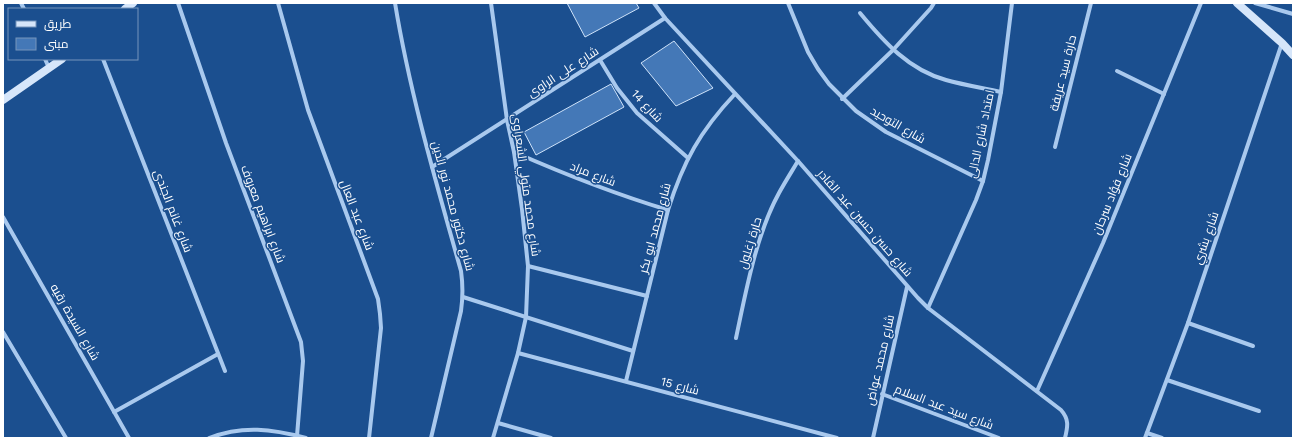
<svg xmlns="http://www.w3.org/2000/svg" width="1296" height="441" viewBox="0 0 1296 441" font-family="'Work Sans',Cairo,sans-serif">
<rect width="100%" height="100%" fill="#1b4f8f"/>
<!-- building -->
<g fill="#4478b7" stroke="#cfe3fa">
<path d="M567 3H636L639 8 585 37Z"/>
<path d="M674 41 713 88 676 106 641 63Z"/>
<path d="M611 84 624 107 536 155 524 132Z"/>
</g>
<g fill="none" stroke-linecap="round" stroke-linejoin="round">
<!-- street -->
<g stroke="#a9c9ee" stroke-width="4">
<path d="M21 3 24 9"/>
<path d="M178 3 226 143 301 342 303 361 297 436"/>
<path d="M278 3 308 110 378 299 380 314 381 328 369 438"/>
<path d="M395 3C410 94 436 182 461 271 463 285 463 297 461 311L431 438"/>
<path d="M491 3 507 120 514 152 522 209 528 266 526 317 518 353 493 438"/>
<path d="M654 3 665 18 798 161 918 298 928 308 1061 410C1069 419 1068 426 1065 438"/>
<path d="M788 3 808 52 818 69 829 84 856 111 886 132 983 181"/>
<path d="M1255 3 1293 14"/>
<path d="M860 13C884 42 909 70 946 80 964 85 983 88 1001 92"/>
<path d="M45 59 49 68"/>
<path d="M103 59 225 371"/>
<path d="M600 60 617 88 637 113 688 158"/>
<path d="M1117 71 1164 94"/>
<path d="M842 99 893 50 931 8 934 3"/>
<path d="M1055 147 1091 3"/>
<path d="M514 152C564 174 615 194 668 210"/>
<path d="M432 167 665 18"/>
<path d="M3 217 129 438"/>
<path d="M528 266 647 296"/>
<path d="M463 297 633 351"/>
<path d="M928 308 976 200 983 181 988 160 1001 92 1012 3"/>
<path d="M1188 323 1253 346"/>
<path d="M3 332 66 438"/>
<path d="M736 338C746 291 756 235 779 193 785 182 792 171 798 161"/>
<path d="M518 353 837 438"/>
<path d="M1167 380 1259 411"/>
<path d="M626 381 668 210C683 162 700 131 735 94"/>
<path d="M1037 391 1103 243 1201 3"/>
<path d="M882 394 999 438"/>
<path d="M114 412 218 354"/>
<path d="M498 423 551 438"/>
<path d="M1147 433 1162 438"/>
<path d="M209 438C243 425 272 429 306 438"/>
<path d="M873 438 907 287"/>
<path d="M1145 438 1188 323 1282 43"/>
</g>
<!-- secondary -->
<g stroke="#d6e6fa" stroke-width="8">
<path d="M1237 3 1282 43 1293 55"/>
<path d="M125 9 133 3"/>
<path d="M3 100 62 59"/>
</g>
</g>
<g text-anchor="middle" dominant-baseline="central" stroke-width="3" stroke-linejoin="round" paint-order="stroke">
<!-- street labels -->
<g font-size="12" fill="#fff" stroke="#1b4f8f">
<text transform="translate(563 72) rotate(-33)">شارع على الراوى</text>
<text transform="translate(1063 73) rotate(-76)">حارة سيد عريفة</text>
<text transform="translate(647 106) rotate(47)">شارع 14</text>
<text transform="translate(898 125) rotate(30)">شارع التوحيد</text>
<text transform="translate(981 134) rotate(-78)">امتداد شارع الدالى</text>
<text transform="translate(593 174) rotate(21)">شارع مراد</text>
<text transform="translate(526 185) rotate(82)">شارع محمد متولي الشعراوى</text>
<text transform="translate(1112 194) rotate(-68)">شارع فؤاد سرحان</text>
<text transform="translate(453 206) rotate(75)">شارع دكتور محمد نور الدين</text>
<text transform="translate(173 211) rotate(69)">شارع غانم الجندى</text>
<text transform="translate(263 214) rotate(69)">شارع ابراهيم معروف</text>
<text transform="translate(357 215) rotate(69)">شارع عبد العال</text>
<text transform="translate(865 223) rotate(49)">شارع حسن حسين عبد القادر</text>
<text transform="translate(655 228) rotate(-75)">شارع محمد ابو بكر</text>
<text transform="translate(1206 238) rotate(-71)">شارع بشري</text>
<text transform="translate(750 243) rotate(-73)">حارة زغلول</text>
<text transform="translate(75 322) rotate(60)">شارع السيدة رقيه</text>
<text transform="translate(880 360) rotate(-77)">شارع محمد عواض</text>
<text transform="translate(680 386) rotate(15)">شارع 15</text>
<text transform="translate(944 407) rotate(21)">شارع سيد عبد السلام</text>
</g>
</g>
<!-- border -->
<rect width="1296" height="441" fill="none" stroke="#ffffff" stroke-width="8"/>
<!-- legend -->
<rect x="8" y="8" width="130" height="52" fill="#1b4f8f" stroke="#7695bc"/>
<rect x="16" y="21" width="20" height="6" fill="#d6e6fa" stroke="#7695bc"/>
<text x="44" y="28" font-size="12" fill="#ffffff">طريق</text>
<rect x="16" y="38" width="20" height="12" fill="#4478b7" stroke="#7695bc"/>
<text x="44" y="48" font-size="12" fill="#ffffff">مبنى</text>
</svg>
